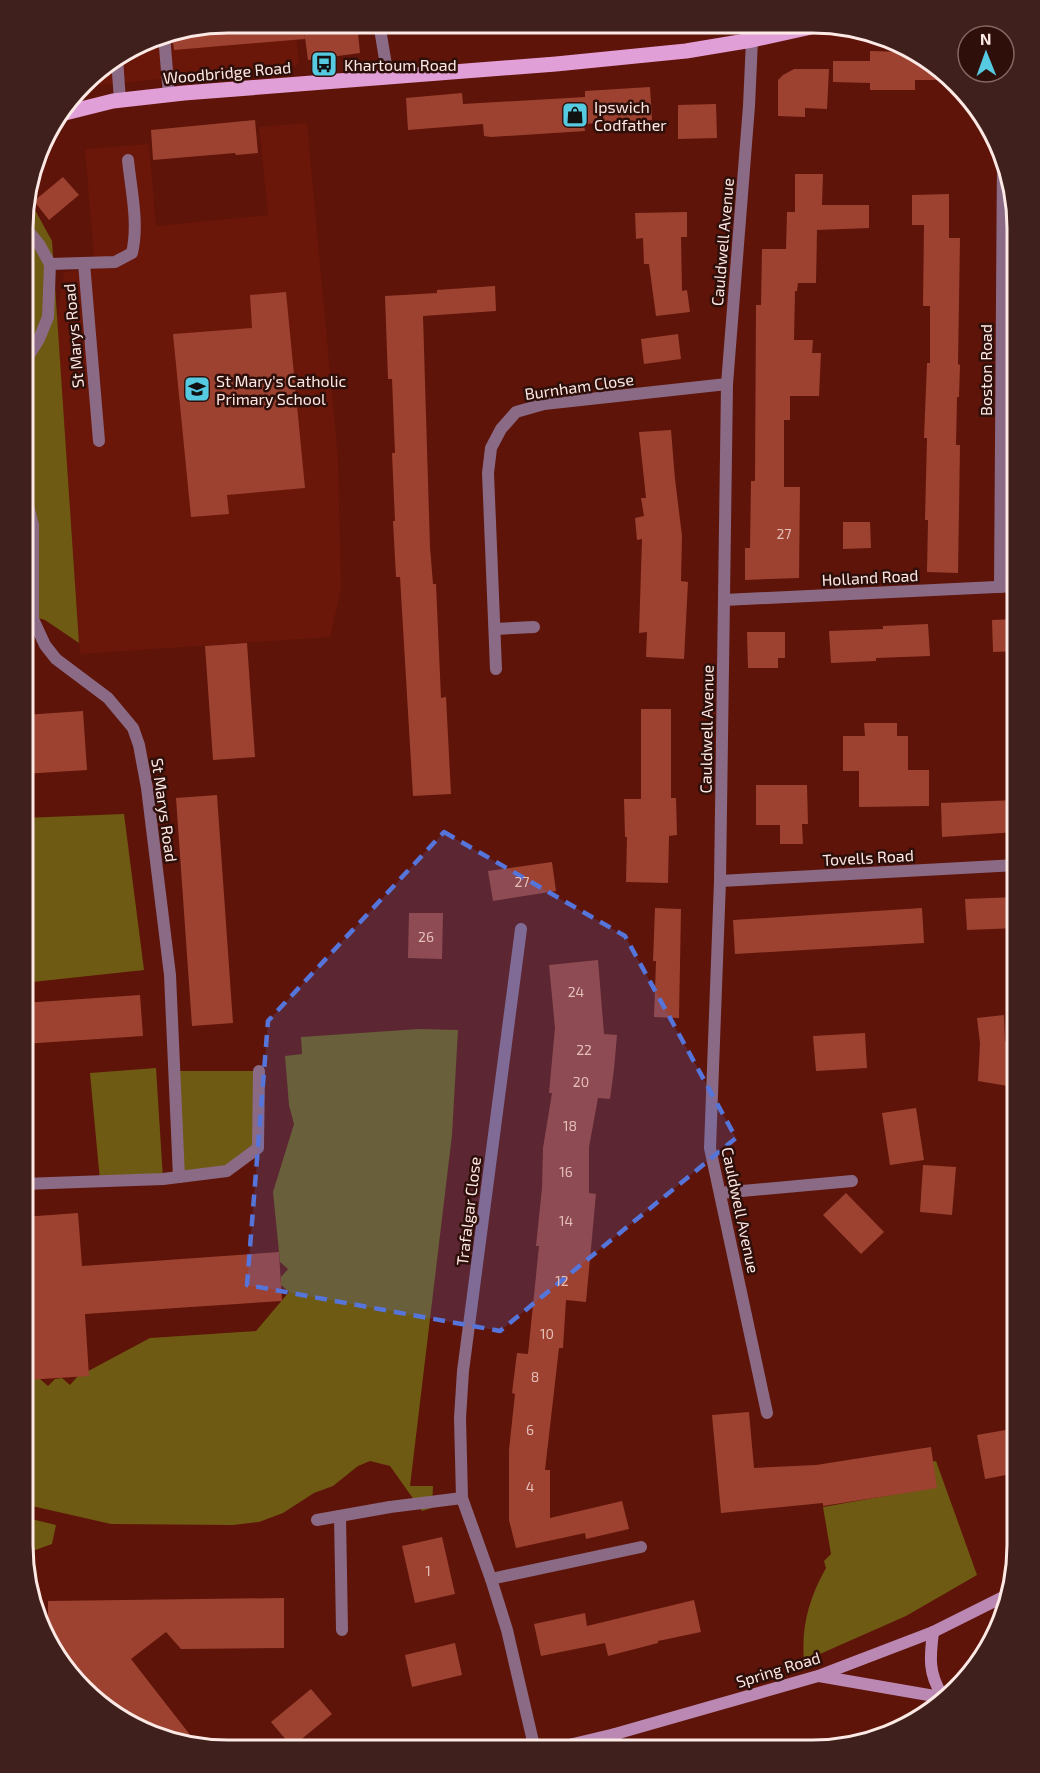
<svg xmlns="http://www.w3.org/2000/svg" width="1040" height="1773" viewBox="0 0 1040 1773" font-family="'Exo 2',sans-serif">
<rect width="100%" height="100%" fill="#5e1408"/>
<!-- built -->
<g fill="#6a170a">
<path d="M228 23H295L299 65 82 87 92 74 150 38Z"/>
<path d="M307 123 338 459 341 589 330 637 80 654 57 319 64 272 95 269 85 149 149 144 156 226 268 215 259 127Z"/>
</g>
<!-- green -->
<g fill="#6e5a13">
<path d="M25 198 29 199 52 241 79 643 45 620 24 614Z"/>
<path d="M124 814 144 970 23 983V818Z"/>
<path d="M419 1029 458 1030 452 1135 410 1486H433L432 1508 422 1511 390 1466 370 1461 358 1466 333 1486 314 1493 283 1513 259 1522 233 1525 111 1524 23 1504V1372L40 1379 48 1386 55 1379 62 1378 70 1385 77 1377 150 1338 256 1331 289 1292 281 1285V1277L288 1269 280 1262 273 1192 294 1124 289 1105 285 1056 302 1054 301 1037Z"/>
<path d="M156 1068 163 1179 100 1181 90 1073Z"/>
<path d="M174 1071H259L258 1148 227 1171 179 1177Z"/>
<path d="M936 1461 977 1575 906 1616 804 1661C801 1627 809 1598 826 1568L824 1561 831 1554 823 1507 913 1491 931 1462Z"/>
<path d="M23 1517 56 1525 52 1544 24 1554Z"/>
</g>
<!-- building -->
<g fill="#9d4231">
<path d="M228 22 357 23 360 53 308 60 304 30 305 39 174 50 172 34Z"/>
<path d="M870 51 906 52 937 65 949 80H915V90H870V83L833 82V61H870Z"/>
<path d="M794 69H829L827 109 805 108V117L778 116V80L783 75Z"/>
<path d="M650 87 652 120 584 124 585 131 491 137 484 136 483 124 408 130 406 98 462 93 463 104 585 97V91Z"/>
<path d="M716 104 717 138 678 139V105Z"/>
<path d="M255 120 258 153 236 155 235 153 153 160 151 130Z"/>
<path d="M795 174H823L822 205H869V228L817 230 816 283H798L797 291H795L794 340H813L812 353H821L819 396H790V420H784V487H800L799 578 745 580V548H750L751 481H755L756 305H761L762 249H786L787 212H795Z"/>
<path d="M63 177 79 195 49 220 34 201Z"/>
<path d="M949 194V238H960L958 364 960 365 959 397H957L956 445H960L958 573 927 572 928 520H925L927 438H924L927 363H930V306H923L924 225H912V195Z"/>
<path d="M687 212V237H681L682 291 687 290 690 312 656 316 649 264H644L643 238 636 239 635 213Z"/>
<path d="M495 286 496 311 423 316 430 547 433 584H436L441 698 446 697 451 794 413 796 400 577H396L393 521H395L392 453H395L392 379H388L385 296 437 293V290Z"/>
<path d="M286 292 305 488 227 495 229 514 191 517 173 334 252 328 250 295Z"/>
<path d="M678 334 681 359 644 364 641 339Z"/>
<path d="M671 430 675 479 682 536 681 581 688 582 684 659 646 657 647 632 639 633 642 539 637 540 635 518 644 516 641 498H646L639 432Z"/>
<path d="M843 522H870L871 548 843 549Z"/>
<path d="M1017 619V651L993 652 992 620Z"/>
<path d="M928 624 930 656 876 658V661L831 663 829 631 883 629V626Z"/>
<path d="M747 632H785V658H778V668H748Z"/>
<path d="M247 643 255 757 213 760 205 646Z"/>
<path d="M641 709H671V798H676L677 835 669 836 668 883 626 882 627 837H625L624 799H641Z"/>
<path d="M83 711 87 770 23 774 24 715Z"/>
<path d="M864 723H897V736H908V770H929V806L859 807V771H843V736H865Z"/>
<path d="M756 785H807L808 824H802L803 844H780V825H756Z"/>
<path d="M217 795 233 1023 192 1026 176 798Z"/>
<path d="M1017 800V832L942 837 941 803Z"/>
<path d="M552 862 556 891 493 901 488 871Z"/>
<path d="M1017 897V928L967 930 965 899Z"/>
<path d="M655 908 681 909 679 1018 654 1017 656 961H653Z"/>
<path d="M922 908 924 943 735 954 733 920Z"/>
<path d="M409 913H443L442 959 408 958Z"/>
<path d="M598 960 604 1034 617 1035 614 1069 610 1099 598 1098 589 1147V1193L596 1194 586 1302 566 1300 563 1348H559L545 1470H550V1518L622 1501 629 1529 586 1539 585 1533 516 1548 509 1520V1450L515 1394 512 1393 517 1353 528 1354 539 1246H536L542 1188 543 1148 552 1093H549L555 1028 549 965Z"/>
<path d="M140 995 143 1036 23 1044V1003Z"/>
<path d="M1004 1015 1005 1041 1010 1044 1008 1086 978 1081 980 1043 977 1018Z"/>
<path d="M865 1033 867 1068 816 1071 813 1036Z"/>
<path d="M916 1108 924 1160 890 1165 882 1113Z"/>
<path d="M923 1165 956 1167 952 1215 920 1212Z"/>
<path d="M846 1193 884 1232 861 1254 823 1215Z"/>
<path d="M78 1213 82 1266 279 1252 282 1301 85 1314 89 1376 26 1380 23 1335V1217Z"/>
<path d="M749 1412 754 1468 816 1465 931 1447 937 1488 823 1506V1503L721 1513 712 1415Z"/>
<path d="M1017 1428V1473L985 1479 977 1435Z"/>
<path d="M442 1537 455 1594 415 1603 402 1546Z"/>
<path d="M284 1598V1648L181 1649 166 1632 131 1659 201 1749 103 1708 48 1637V1601Z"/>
<path d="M694 1600 701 1632 658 1641V1643L608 1656 605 1643 541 1656 534 1624 585 1613 587 1626Z"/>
<path d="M455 1643 462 1675 412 1687 405 1655Z"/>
<path d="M311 1689 332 1714 292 1747 271 1722Z"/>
</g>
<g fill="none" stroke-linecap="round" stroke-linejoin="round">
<!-- lane -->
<g stroke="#8a6a85" stroke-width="12">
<path d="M164 35 169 95"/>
<path d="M117 58 120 101"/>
<path d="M84 263 99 441"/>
<path d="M50 264 115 262 132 253C139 223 131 190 128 160"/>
<path d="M23 1184 163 1179 227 1171 258 1148 259 1071"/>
<path d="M720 1193 852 1181"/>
<path d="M340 1516 342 1630"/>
<path d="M491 1579 641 1547"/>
</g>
<!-- street -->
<g stroke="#8a6a85" stroke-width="12">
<path d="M379 23 388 77"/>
<path d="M752 40 749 106 727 384 720 881 710 1148 767 1413"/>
<path d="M24 363 39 339 48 317 50 264 39 244 24 226"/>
<path d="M24 490 33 525V619L45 645 56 659 108 698 133 728 139 745 147 788 170 975 179 1177"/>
<path d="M1000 587 1003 154"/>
<path d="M724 600 1017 586"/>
<path d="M495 629 534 627"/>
<path d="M496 669 488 473 491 448 501 429 516 412 544 404 727 384"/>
<path d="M720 881 1017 865"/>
<path d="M521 929 463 1371 460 1418 462 1498 491 1579 507 1630 535 1750"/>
<path d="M317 1520 390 1507 462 1498"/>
<path d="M615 1734 618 1750"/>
</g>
<!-- secondary -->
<g stroke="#bb88b3" stroke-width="12">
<path d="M933 1632C930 1657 928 1673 942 1695"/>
<path d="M819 1676 940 1697"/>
<path d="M548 1750 615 1734 818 1676 933 1632 1009 1594"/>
</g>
<!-- primary -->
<path stroke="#e19fd7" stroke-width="15" d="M61 114 113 101 184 93 556 64 686 51 752 40 825 24"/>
</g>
<!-- marked area -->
<path fill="#5575db" fill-opacity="0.2" stroke="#5575db" stroke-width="4.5" stroke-dasharray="12 8" stroke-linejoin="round" d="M444 832 625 936 736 1138 500 1331 247 1285 268 1021Z"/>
<!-- icons -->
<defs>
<symbol id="bus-square" viewBox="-11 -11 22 22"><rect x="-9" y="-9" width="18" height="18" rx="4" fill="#55cae0" stroke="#2f0f0a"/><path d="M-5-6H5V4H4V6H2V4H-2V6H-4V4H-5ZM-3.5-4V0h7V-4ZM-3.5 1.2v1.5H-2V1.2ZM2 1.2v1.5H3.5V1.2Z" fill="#111"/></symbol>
<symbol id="shop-square" viewBox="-11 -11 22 22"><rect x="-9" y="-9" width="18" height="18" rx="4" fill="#55cae0" stroke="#2f0f0a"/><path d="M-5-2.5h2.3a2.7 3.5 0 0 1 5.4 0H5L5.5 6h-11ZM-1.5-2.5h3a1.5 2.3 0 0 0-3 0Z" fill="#111"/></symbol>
<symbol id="school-square" viewBox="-11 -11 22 22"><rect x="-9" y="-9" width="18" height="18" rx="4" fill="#55cae0" stroke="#2f0f0a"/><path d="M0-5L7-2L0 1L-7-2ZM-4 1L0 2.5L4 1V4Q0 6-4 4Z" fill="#111"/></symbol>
</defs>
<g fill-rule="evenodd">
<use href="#bus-square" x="309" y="49" width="30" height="30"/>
<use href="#shop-square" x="560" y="100" width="30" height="30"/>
<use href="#school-square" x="182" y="374" width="30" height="30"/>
</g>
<g text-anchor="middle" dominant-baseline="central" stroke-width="5" stroke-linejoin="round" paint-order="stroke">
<!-- number labels -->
<g font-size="14" fill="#e4bfb8">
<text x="784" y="533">27</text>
<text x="522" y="881">27</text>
<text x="426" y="936">26</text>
<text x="576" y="991">24</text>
<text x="584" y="1049">22</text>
<text x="581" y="1081">20</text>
<text x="570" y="1125">18</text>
<text x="566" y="1171">16</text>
<text x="566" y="1220">14</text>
<text x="562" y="1280">12</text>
<text x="547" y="1333">10</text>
<text x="535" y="1376">8</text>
<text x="530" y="1429">6</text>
<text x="530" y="1486">4</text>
<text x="428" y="1570">1</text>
</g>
<!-- poi labels -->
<g font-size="16" fill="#fce9e5" stroke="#2f0f0a" text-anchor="start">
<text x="344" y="64">Khartoum Road</text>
<text x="594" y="106">Ipswich<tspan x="594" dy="18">Codfather</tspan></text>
<text x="216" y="380">St Mary's Catholic<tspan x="216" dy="18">Primary School</tspan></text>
</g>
<!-- street labels -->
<g font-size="16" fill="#fce9e5" stroke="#2f0f0a">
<text transform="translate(227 72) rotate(-5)">Woodbridge Road</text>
<text transform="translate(722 242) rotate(-85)">Cauldwell Avenue</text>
<text transform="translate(73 336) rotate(-95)">St Marys Road</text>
<text transform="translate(985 370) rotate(-90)">Boston Road</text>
<text transform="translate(579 386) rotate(-8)">Burnham Close</text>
<text transform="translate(870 577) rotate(-3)">Holland Road</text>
<text transform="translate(706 729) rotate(-89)">Cauldwell Avenue</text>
<text transform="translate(165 810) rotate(82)">St Marys Road</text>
<text transform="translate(868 857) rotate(-3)">Tovells Road</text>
<text transform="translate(741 1210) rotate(78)">Cauldwell Avenue</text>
<text transform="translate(468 1211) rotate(-83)">Trafalgar Close</text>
<text transform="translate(778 1669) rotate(-17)">Spring Road</text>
</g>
</g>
<!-- crop -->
<path d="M0 0H1040V1773H0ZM228 33H812A195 195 0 0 1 1007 228V1545A195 195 0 0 1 812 1740H228A195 195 0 0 1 33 1545V228A195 195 0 0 1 228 33Z" fill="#3f201c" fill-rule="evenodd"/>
<path fill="none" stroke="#fce9e5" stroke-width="3" d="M228 33H812A195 195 0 0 1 1007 228V1545A195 195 0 0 1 812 1740H228A195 195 0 0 1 33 1545V228A195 195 0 0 1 228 33Z"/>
<!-- north arrow -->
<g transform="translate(986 54) rotate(359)"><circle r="28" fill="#2f0f0a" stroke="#816662" stroke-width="1.5"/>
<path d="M0-4.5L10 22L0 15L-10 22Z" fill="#55cae0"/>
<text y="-9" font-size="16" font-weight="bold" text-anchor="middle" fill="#fce9e5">N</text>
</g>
</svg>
